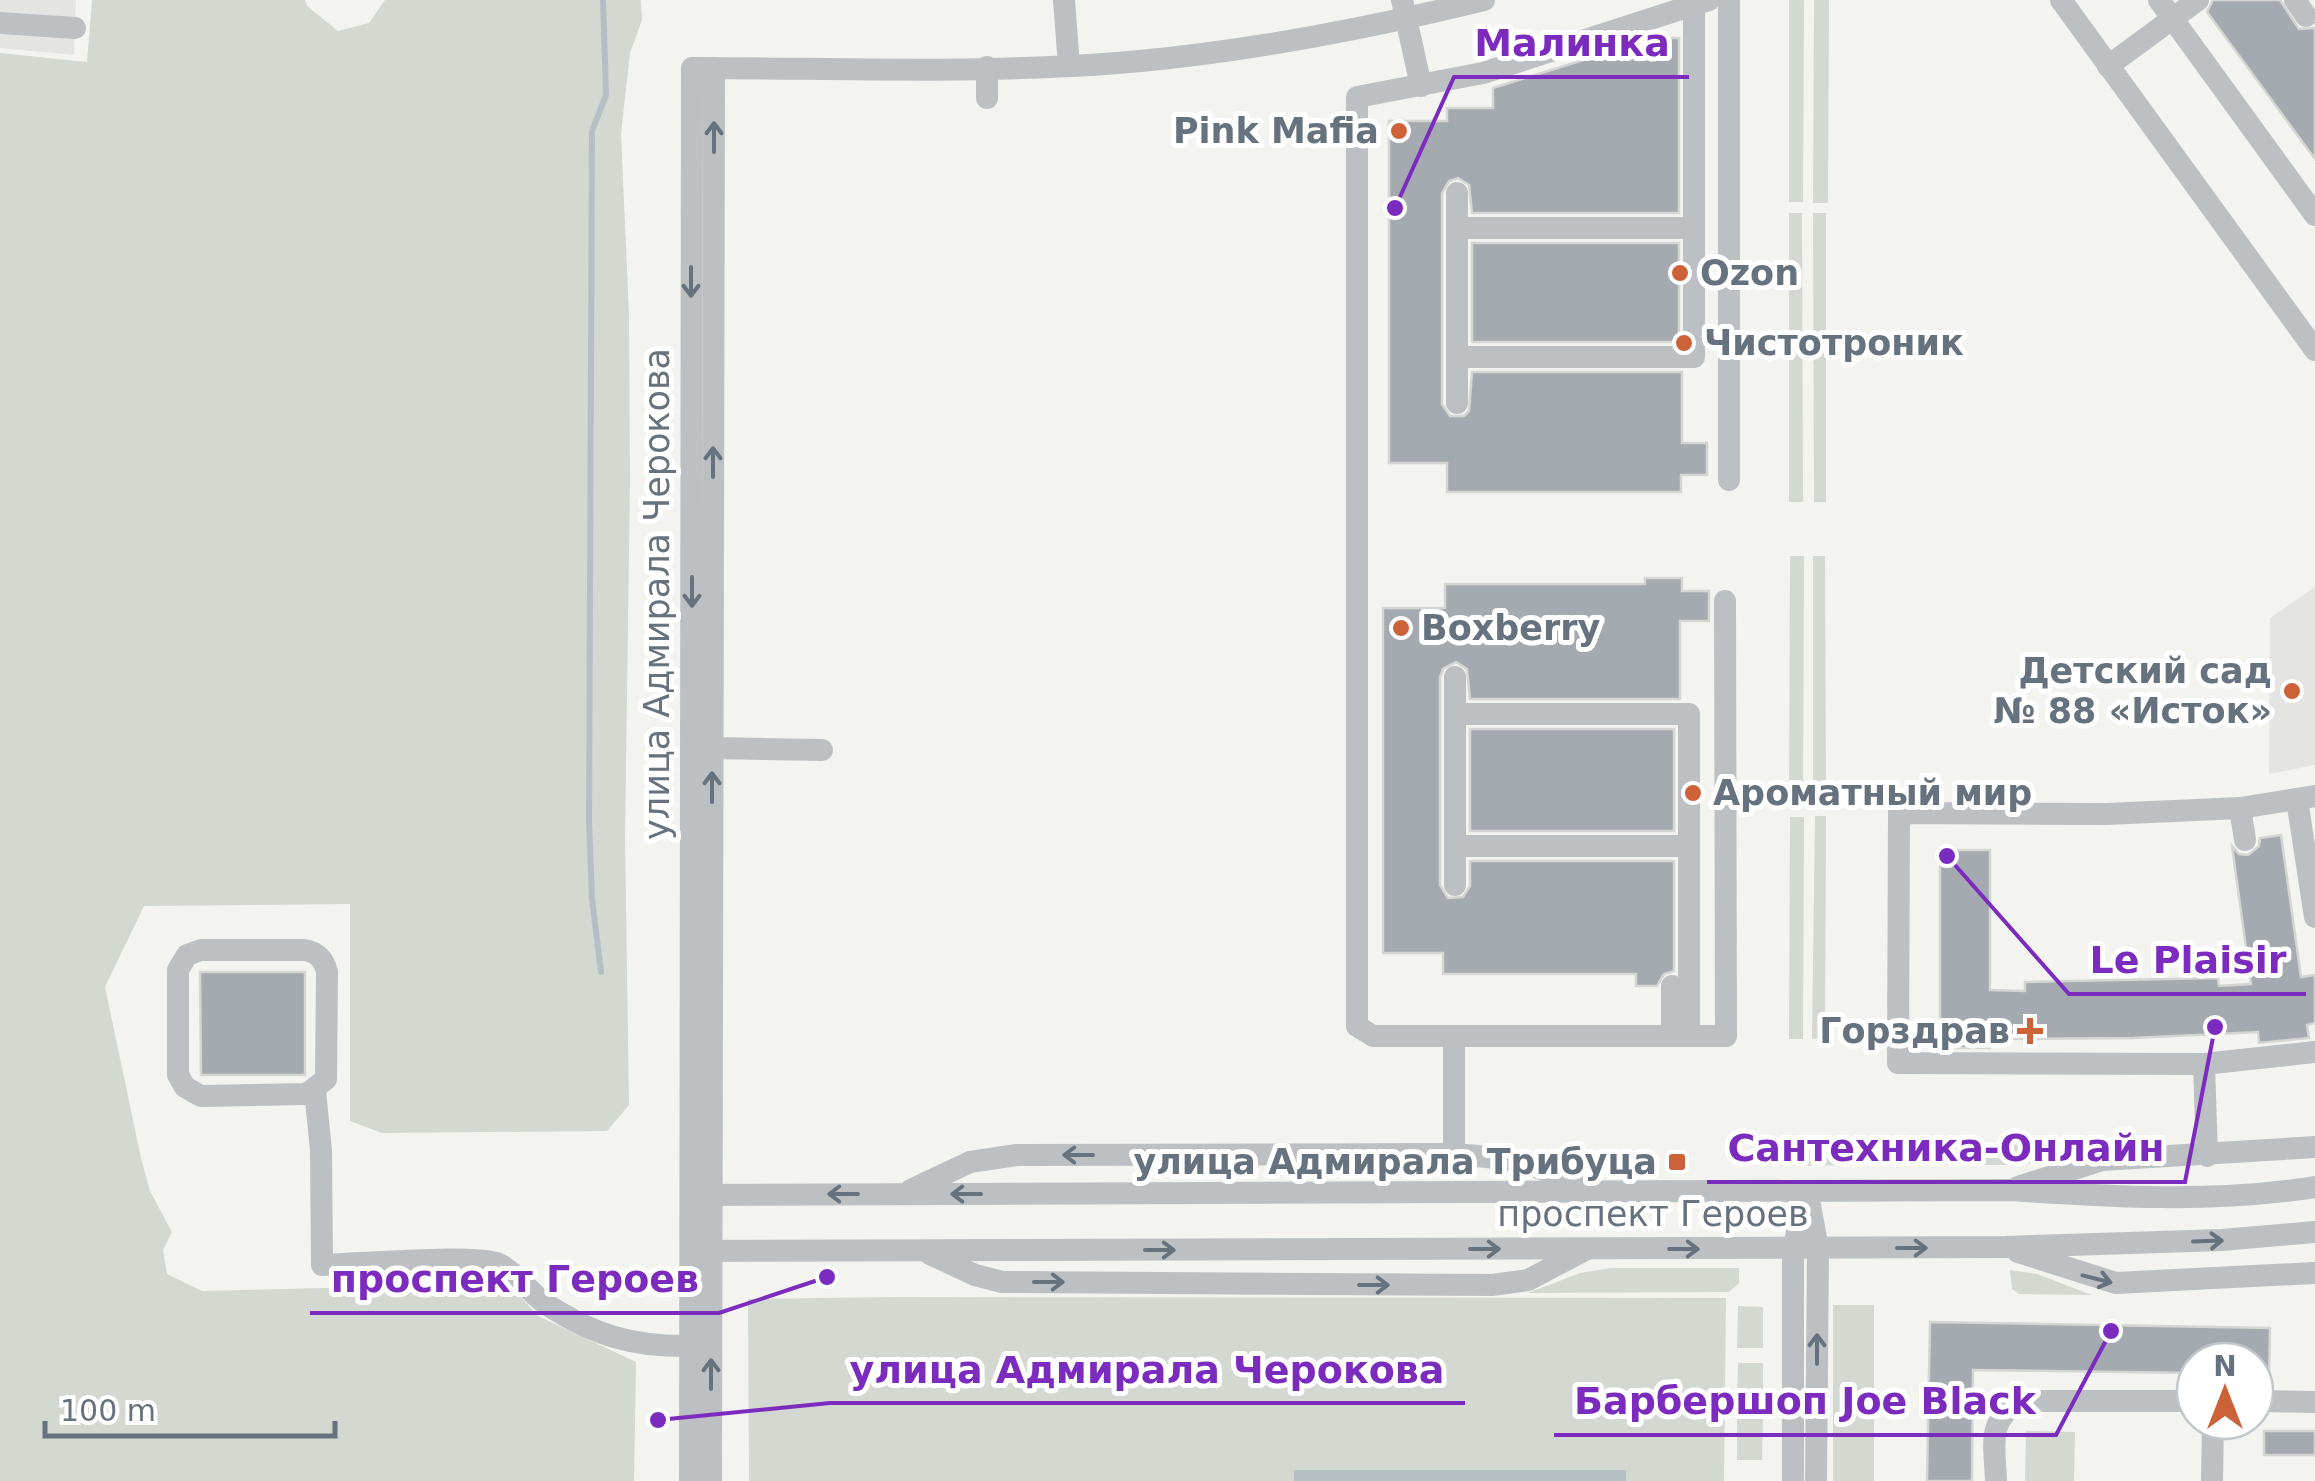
<svg xmlns="http://www.w3.org/2000/svg" width="2315" height="1481" viewBox="0 0 2315 1481" font-family="'DejaVu Sans',sans-serif">
<rect width="100%" height="100%" fill="#f3f4f0"/>
<!-- built -->
<g fill="#e4e5e3">
<path d="M0 0H76L74 55 0 48Z"/>
<path d="M2315 587V765L2269 774 2270 618Z"/>
</g>
<!-- green -->
<g fill="#d3d8d0">
<path d="M92 0H305L307 6 338 31 369 23 385 0H641L642 20 630 53 621 134 629 315 630 480 625 838 629 1105 607 1131 382 1133 350 1121V904L144 906 105 987 141 1158 150 1191 172 1232 163 1250 167 1274 202 1291 481 1284 519 1295 538 1316 636 1362 634 1481H0V53L87 62Z"/>
<path d="M1789 0H1804L1803 202H1789Z"/>
<path d="M1814 0H1829L1828 203H1813Z"/>
<path d="M1789 213H1802L1803 502H1789Z"/>
<path d="M1813 213H1826V502H1814Z"/>
<path d="M1790 556H1804L1803 807H1789Z"/>
<path d="M1813 556H1825L1826 806 1813 807Z"/>
<path d="M1815 816H1826L1825 1038 1812 1039Z"/>
<path d="M1790 817H1804L1803 1039H1789Z"/>
<path d="M1767 1144H1853L1861 1153V1165L1757 1166 1761 1147Z"/>
<path d="M1890 1144 2084 1145 2024 1165H1881V1152Z"/>
<path d="M1611 1268H1739V1283L1729 1292 1528 1293 1580 1273Z"/>
<path d="M2010 1270 2037 1274 2092 1295 2019 1294 2012 1289Z"/>
<path d="M899 1297 1726 1298 1724 1481H1626L1625 1470H1294V1481H749L748 1299Z"/>
<rect x="1833" y="1305" width="41" height="176"/>
<path d="M1738 1306 1763 1307V1348H1737Z"/>
<path d="M1738 1363H1763V1404H1737Z"/>
<path d="M1737 1418H1763L1762 1460H1737Z"/>
<path d="M2026 1431 2075 1432 2074 1481H2025Z"/>
</g>
<!-- water -->
<rect fill="#b6bfc4" x="1294" y="1470" width="332" height="11"/>
<g fill="none" stroke-linecap="round" stroke-linejoin="round">
<!-- stream -->
<path stroke="#b6bfc4" stroke-width="6" d="M601 972 592 899 589 821 592 131 606 95 603 0"/>
</g>
<!-- building -->
<g fill="#a4aaaf" stroke="#d5d5d3" stroke-width="2.5">
<path d="M2213 0H2280L2299 29 2315 28V159L2207 12Z"/>
<path d="M1648 38H1679V213H1472L1469 185 1458 178 1449 181 1442 193V404L1450 416H1464L1469 411 1472 372H1682V443H1707V475H1681V492H1447V463H1389V121H1447V108H1493V88L1622 48H1648Z"/>
<rect x="1472" y="243" width="207" height="99"/>
<path d="M1645 578H1682V591H1709V621H1680V699H1470L1467 669 1456 662 1443 669 1440 677V885L1448 898 1463 897 1470 886V861H1674V971L1664 974 1657 986H1636V974H1443V953H1383V608H1445V584H1645Z"/>
<rect x="1470" y="729" width="204" height="102"/>
<path d="M2281 835 2301 977 2315 975V1023L2307 1025 2309 1038 2259 1043 2258 1032 2133 1038 1990 1039V1048H1940V850H1990V990L2025 991V982L2218 978 2219 986 2251 984 2232 846 2239 854 2248 855 2259 846 2260 838Z"/>
<path d="M200 972H305V1075H201Z"/>
<path d="M1930 1322 2270 1328 2269 1386H2255V1361H2195V1373L1973 1370 1972 1481H1927Z"/>
<rect x="2264" y="1431" width="51" height="24"/>
</g>
<g fill="none" stroke-linecap="round" stroke-linejoin="round">
<!-- minor -->
<g stroke="#bdc0c3" stroke-width="22">
<path d="M1064 0 1069 66"/>
<path d="M1402 0 1421 86"/>
<path d="M1729 0V480"/>
<path d="M2061 0 2315 350"/>
<path d="M2159 0 2315 215"/>
<path d="M2295 0 2306 16"/>
<path d="M0 23 75 28"/>
<path d="M2108 66 2198 0"/>
<path d="M987 67V98"/>
<path d="M1457 193V357H1694V5"/>
<path d="M1457 228H1694"/>
<path d="M1457 357V403"/>
<path d="M1455 677V714"/>
<path d="M712 748 822 750"/>
<path d="M2315 796 2240 808 2107 814 1899 813 1898 1063 2204 1064 2315 1052"/>
<path d="M2297 800 2315 917"/>
<path d="M2240 808 2245 840"/>
<path d="M1455 846H1689"/>
<path d="M1455 885V714H1689V1036"/>
<path d="M201 950H304C317 952 324 959 327 972L326 1079 307 1094 201 1096 185 1087 178 1075V970L187 955Z"/>
<path d="M1672 986V1036"/>
<path d="M1454 1036H1726L1725 601"/>
<path d="M2204 1064 2207 1156"/>
<path d="M315 1091 321 1150 322 1265C356 1264 475 1254 499 1264 517 1273 530 1293 546 1304 595 1336 634 1347 691 1346"/>
<path d="M1454 1154V1036H1373L1357 1026V97L1483 73 1709 0"/>
<path d="M2018 1187 2102 1160 2315 1147"/>
<path d="M911 1190 970 1162 1017 1155 1454 1154C1509 1158 1537 1162 1585 1190"/>
<path d="M692 1195 2010 1190C2111 1197 2215 1203 2315 1187"/>
<path d="M1809 1200 1818 1249 1816 1481"/>
<path d="M691 1251 2005 1247 2222 1240 2315 1232"/>
<path d="M2018 1252 2116 1283 2315 1273"/>
<path d="M930 1254 975 1275 1002 1282 1492 1285 1528 1280 1585 1250"/>
<path d="M2255 1401 2315 1402"/>
<path d="M690 1481 692 68C818 68 946 73 1072 66 1211 59 1349 33 1484 0"/>
<path d="M711 1481 714 68"/>
<path d="M1793 1481V1249L1807 1192"/>
<path d="M1996 1481C1995 1446 1986 1421 2020 1401H2195"/>
<path d="M2212 1481 2213 1421"/>
</g>
</g>
<!-- one-way arrows -->
<defs><path id="oneway-shaft" d="M-6 0H5M1.5-3L5.5 0L1.5 3" fill="none" stroke-width="1.6" stroke-linecap="round" stroke-linejoin="round" transform="scale(2.5)"/></defs>
<g stroke="#66727d">
<use href="#oneway-shaft" transform="translate(714 137) rotate(-90)"/>
<use href="#oneway-shaft" transform="translate(691 282) rotate(90)"/>
<use href="#oneway-shaft" transform="translate(713 462) rotate(-90)"/>
<use href="#oneway-shaft" transform="translate(692 592) rotate(90)"/>
<use href="#oneway-shaft" transform="translate(712 787) rotate(-90)"/>
<use href="#oneway-shaft" transform="translate(1078 1155) rotate(180)"/>
<use href="#oneway-shaft" transform="translate(843 1194) rotate(180)"/>
<use href="#oneway-shaft" transform="translate(966 1194) rotate(180)"/>
<use href="#oneway-shaft" transform="translate(2208 1241) rotate(-2)"/>
<use href="#oneway-shaft" transform="translate(1912 1248)"/>
<use href="#oneway-shaft" transform="translate(1485 1249)"/>
<use href="#oneway-shaft" transform="translate(1684 1249)"/>
<use href="#oneway-shaft" transform="translate(1160 1250)"/>
<use href="#oneway-shaft" transform="translate(2097 1279) rotate(14)"/>
<use href="#oneway-shaft" transform="translate(1049 1282)"/>
<use href="#oneway-shaft" transform="translate(1374 1285)"/>
<use href="#oneway-shaft" transform="translate(1817 1349) rotate(-90)"/>
<use href="#oneway-shaft" transform="translate(711 1374) rotate(-90)"/>
</g>
<!-- markers -->
<g fill="#cc6338" stroke="#fff" stroke-width="4">
<circle cx="1399" cy="131" r="10"/>
<circle cx="1680" cy="273" r="10"/>
<circle cx="1684" cy="343" r="10"/>
<circle cx="1401" cy="628" r="10"/>
<circle cx="2292" cy="691" r="10"/>
<circle cx="1693" cy="793" r="10"/>
<path d="M2025 1016h10v10h10v10h-10v10h-10v-10h-10v-10h10z"/>
<rect x="1667" y="1152" width="20" height="20" rx="5"/>
</g>
<g text-anchor="middle" dominant-baseline="central" stroke-width="10" stroke-linejoin="round" paint-order="stroke">
<!-- poi labels -->
<g font-size="35" font-weight="bold" fill="#66727d" stroke="#fff" text-anchor="end">
<text x="1379" y="131">Pink Mafia</text>
<text x="1700" y="273" text-anchor="start">Ozon</text>
<text x="1704" y="343" text-anchor="start">Чистотроник</text>
<text x="1421" y="628" text-anchor="start">Boxberry</text>
<text x="2272" y="671">Детский сад<tspan x="2272" dy="40">№ 88 «Исток»</tspan></text>
<text x="1713" y="793" text-anchor="start">Ароматный мир</text>
<text x="2010" y="1031">Горздрав</text>
<text x="1657" y="1162">улица Адмирала Трибуца</text>
</g>
<!-- street labels -->
<g font-size="35" fill="#66727d" stroke="#fff">
<text transform="translate(657 594) rotate(-90)">улица Адмирала Черокова</text>
<text x="1653" y="1214">проспект Героев</text>
</g>
</g>
<!-- callouts -->
<path fill="none" stroke="#7b2cbf" stroke-width="4" d="M1395 208L1454 77H1689M1947 856L2069 994H2306M2215 1027L2185 1182H1707M827 1277L719 1313H310M658 1420L830 1403H1465M2111 1331L2056 1435H1554"/>
<g fill="#7b2cbf" stroke="#fff" stroke-width="4">
<circle cx="1395" cy="208" r="10"/>
<circle cx="1947" cy="856" r="10"/>
<circle cx="2215" cy="1027" r="10"/>
<circle cx="827" cy="1277" r="10"/>
<circle cx="658" cy="1420" r="10"/>
<circle cx="2111" cy="1331" r="10"/>
</g>
<g font-size="38" text-anchor="middle" font-weight="bold" fill="#7b2cbf" stroke="#fff" stroke-width="10" stroke-linejoin="round" paint-order="stroke">
<text x="1572" y="56">Малинка</text>
<text x="2188" y="973">Le Plaisir</text>
<text x="1946" y="1161">Сантехника-Онлайн</text>
<text x="515" y="1292">проспект Героев</text>
<text x="1147" y="1383">улица Адмирала Черокова</text>
<text x="1805" y="1414">Барбершоп Joe Black</text>
</g>
<!-- north arrow -->
<g transform="translate(2225 1391)"><circle r="48" fill="#ffffff" stroke="#c2c7cb" stroke-width="2.5"/>
<path d="M0-8L18 38L0 25L-18 38Z" fill="#cc6338"/>
<text y="-15" font-size="28" font-weight="bold" text-anchor="middle" fill="#66727d">N</text>
</g>
<!-- scale -->
<path d="M45 1421v15h290v-15" fill="none" stroke="#66727d" stroke-width="5"/>
<text x="60" y="1421" font-size="30" fill="#66727d" stroke="#ffffff" stroke-width="8" paint-order="stroke">100 m</text>
</svg>
